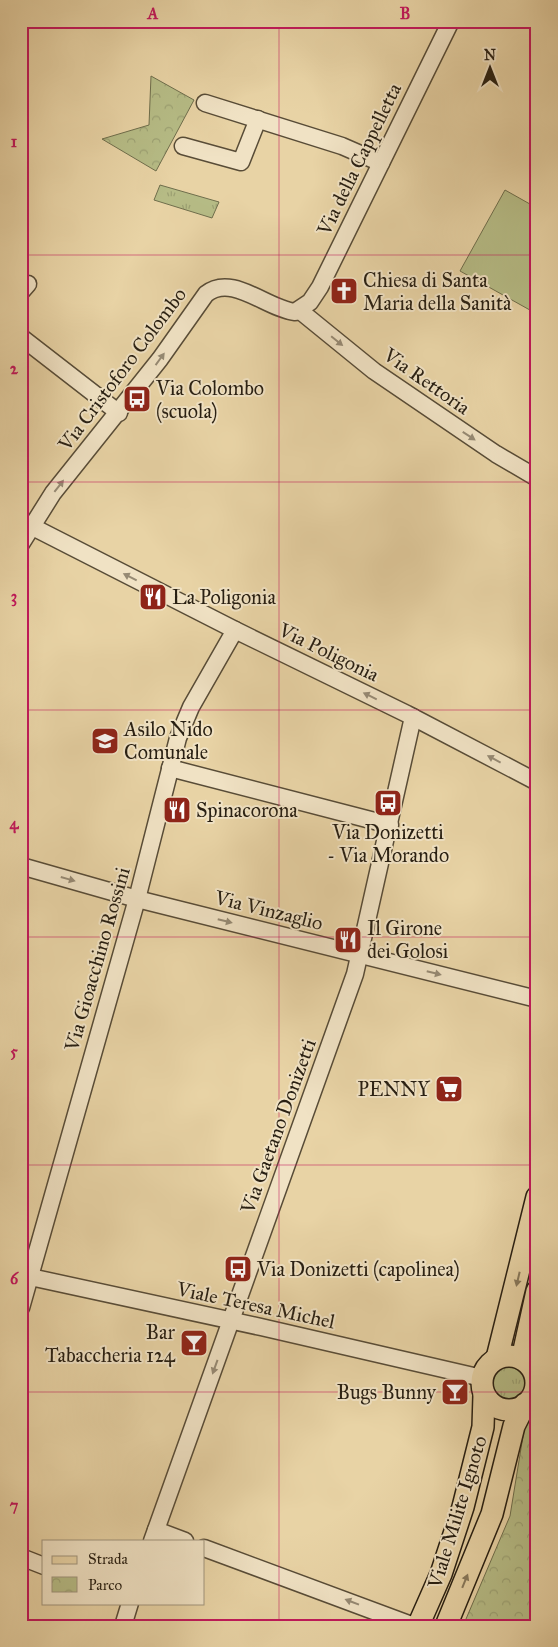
<svg xmlns="http://www.w3.org/2000/svg" width="558" height="1647" viewBox="0 0 558 1647" font-family="'IM FELL Great Primer',serif">
<defs>
<pattern id="grass-tufts" width="24" height="20" patternUnits="userSpaceOnUse" patternTransform="scale(1.25)"><rect width="24" height="20" fill="#b6bc86"/><path d="M3 7l-1-3M5 7V3M7 7l1-3M15 17l-1-3M17 17v-4M19 17l1-3" fill="none" stroke="#9ca173"/></pattern>
<pattern id="park-crowns" width="20" height="18" patternUnits="userSpaceOnUse" patternTransform="scale(1.25)"><rect width="20" height="18" fill="#b6bc86"/><path d="M2 6a3 3 0 1 1 6 0M12 15a3 3 0 1 1 6 0" fill="none" stroke="#9ca173"/></pattern>
</defs>
<rect width="100%" height="100%" fill="#e8d3a5"/>
<filter id="stains"><feTurbulence type="fractalNoise" baseFrequency=".004" numOctaves="4"/><feColorMatrix values="0 0 0 0 .2 0 0 0 0 .09 0 0 0 0 .02 0 0 0 .5 -.17"/></filter>
<radialGradient id="worn" r=".72"><stop offset=".6" stop-color="#630" stop-opacity="0"/><stop offset="1" stop-color="#630" stop-opacity=".3"/></radialGradient>
<!-- grass -->
<g fill="url(#grass-tufts)" stroke="#6f6e4c">
<path d="M160 185 219 202 212 218 154 200Z"/>
<circle cx="509" cy="1382" r="17"/>
</g>
<!-- park -->
<g fill="url(#park-crowns)" stroke="#6f6e4c">
<path d="M151 76 194 100 156 171 102 139 149 125Z"/>
<path d="M537 1415V1626H463L510 1516 524 1430 529 1420Z"/>
</g>
<!-- garden -->
<path fill="#b6bc86" stroke="#6f6e4c" d="M505 190 537 208V314L460 271Z"/>
<g fill="none" stroke-linecap="round" stroke-linejoin="round">
<defs>
<g id="minor">
<path d="M205 103 342 146 381 163"/>
<path d="M183 146 241 162 258 119"/>
<path d="M21 292 28 284"/>
<path d="M299 310 374 371 496 454 537 478"/>
<path d="M21 337 119 413"/>
<path d="M21 521 235 630 407 714 537 782"/>
<path d="M21 544 53 493 160 359 206 294C232 273 267 309 295 312L310 302 320 287 451 21"/>
<path d="M170 768 390 825"/>
<path d="M21 866 137 899 537 999"/>
<path d="M21 1275 261 1327 482 1378"/>
<path d="M21 1308 137 899 178 738 191 707 235 630"/>
<path d="M533 1371 537 1375"/>
<path d="M156 1530 185 1541"/>
<path d="M152 1541 355 974 413 717"/>
<path d="M204 1548 414 1626"/>
<path d="M21 1557 44 1566"/>
<path d="M123 1626 130 1603"/>
</g>
<g id="major">
<circle cx="509" cy="1383" r="27"/>
<path d="M497 1358 537 1197"/>
<path d="M522 1359 537 1291"/>
<path d="M418 1626 441 1574 463 1507 483 1427 484 1395"/>
<path d="M446 1626 492 1514 514 1426 525 1404"/>
</g>
</defs>
<!-- minor casing -->
<use href="#minor" stroke="#584c37" stroke-width="19"/>
<!-- major casing -->
<use href="#major" stroke="#281f12" stroke-width="24"/>
<!-- minor -->
<use href="#minor" stroke="#f0e2c4" stroke-width="16"/>
<!-- major -->
<use href="#major" stroke="#e8d3a5" stroke-width="21"/>
</g>
<!-- one-way arrows -->
<defs><path id="oneway-solid" d="M-6-.8H1V-3.2L6.5 0L1 3.2V.8H-6Z" transform="scale(1.25)"/></defs>
<g fill="#968a74">
<use href="#oneway-solid" transform="translate(337 341) rotate(39)"/>
<use href="#oneway-solid" transform="translate(160 359) rotate(-54)"/>
<use href="#oneway-solid" transform="translate(469 436) rotate(33)"/>
<use href="#oneway-solid" transform="translate(59 486) rotate(-52)"/>
<use href="#oneway-solid" transform="translate(130 577) rotate(-153)"/>
<use href="#oneway-solid" transform="translate(370 696) rotate(-154)"/>
<use href="#oneway-solid" transform="translate(494 759) rotate(-152)"/>
<use href="#oneway-solid" transform="translate(68 879) rotate(16)"/>
<use href="#oneway-solid" transform="translate(225 921) rotate(14)"/>
<use href="#oneway-solid" transform="translate(434 973) rotate(14)"/>
<use href="#oneway-solid" transform="translate(215 1367) rotate(110)"/>
<use href="#oneway-solid" transform="translate(352 1602) rotate(-159)"/>
</g>
<g fill="#88795c">
<use href="#oneway-solid" transform="translate(518 1279) rotate(103)"/>
<use href="#oneway-solid" transform="translate(465 1581) rotate(-68)"/>
</g>
<!-- grid -->
<path fill="none" stroke="#c2185b" stroke-width="1" stroke-opacity="0.55" d="M279 21V1626M21 255H537M21 482H537M21 710H537M21 937H537M21 1165H537M21 1392H537"/>
<!-- icons -->
<defs>
<symbol id="church-square" viewBox="-11 -11 22 22"><rect x="-9" y="-9" width="18" height="18" rx="4" fill="#8f2418" stroke="#f0e2c4"/><path d="M-1.2-6h2.4v3.5h3.3v2.4h-3.3V6h-2.4V-.1h-3.3v-2.4h3.3Z" fill="#fff"/></symbol>
<symbol id="bus-square" viewBox="-11 -11 22 22"><rect x="-9" y="-9" width="18" height="18" rx="4" fill="#8f2418" stroke="#f0e2c4"/><path d="M-5-6H5V4H4V6H2V4H-2V6H-4V4H-5ZM-3.5-4V0h7V-4ZM-3.5 1.2v1.5H-2V1.2ZM2 1.2v1.5H3.5V1.2Z" fill="#fff"/></symbol>
<symbol id="restaurant-square" viewBox="-11 -11 22 22"><rect x="-9" y="-9" width="18" height="18" rx="4" fill="#8f2418" stroke="#f0e2c4"/><path d="M-5-6h1v4h1v-4h1v4h1v-4h1v5L-1.5 .5V6h-2V.5L-5-1ZM5-6V6H3V1.5H1.5Q1.5-4 5-6Z" fill="#fff"/></symbol>
<symbol id="school-square" viewBox="-11 -11 22 22"><rect x="-9" y="-9" width="18" height="18" rx="4" fill="#8f2418" stroke="#f0e2c4"/><path d="M0-5L7-2L0 1L-7-2ZM-4 1L0 2.5L4 1V4Q0 6-4 4Z" fill="#fff"/></symbol>
<symbol id="supermarket-square" viewBox="-11 -11 22 22"><rect x="-9" y="-9" width="18" height="18" rx="4" fill="#8f2418" stroke="#f0e2c4"/><path d="M-6-5.5h2.5l.6 2H6L4.5 2H-2.5L-4.4-4H-6ZM-1.5 3.2a1.3 1.3 0 1 0 .1 0ZM3 3.2a1.3 1.3 0 1 0 .1 0Z" fill="#fff"/></symbol>
<symbol id="bar-square" viewBox="-11 -11 22 22"><rect x="-9" y="-9" width="18" height="18" rx="4" fill="#8f2418" stroke="#f0e2c4"/><path d="M-6-5H6L.8 .8V4.5H3.5V6h-7V4.5H-.8V.8Z" fill="#fff"/></symbol>
</defs>
<g fill-rule="evenodd">
<use href="#church-square" x="328" y="275" width="32" height="32"/>
<use href="#bus-square" x="121" y="383" width="32" height="32"/>
<use href="#restaurant-square" x="137" y="581" width="32" height="32"/>
<use href="#school-square" x="89" y="725" width="32" height="32"/>
<use href="#bus-square" x="372" y="787" width="32" height="32"/>
<use href="#restaurant-square" x="161" y="794" width="32" height="32"/>
<use href="#restaurant-square" x="332" y="924" width="32" height="32"/>
<use href="#supermarket-square" x="433" y="1073" width="32" height="32"/>
<use href="#bus-square" x="222" y="1253" width="32" height="32"/>
<use href="#bar-square" x="178" y="1327" width="32" height="32"/>
<use href="#bar-square" x="439" y="1376" width="32" height="32"/>
</g>
<g text-anchor="middle" dominant-baseline="central" stroke-width="4" stroke-linejoin="round" paint-order="stroke">
<!-- street labels -->
<g font-size="20" fill="#281f12" stroke="#f0e2c4">
<text transform="translate(359 159) rotate(-64)">Via della Cappelletta</text>
<text transform="translate(122 369) rotate(-53)">Via Cristoforo Colombo</text>
<text transform="translate(427 381) rotate(35)">Via Rettoria</text>
<text transform="translate(329 652) rotate(26)">Via Poligonia</text>
<text transform="translate(269 910) rotate(14)">Via Vinzaglio</text>
<text transform="translate(97 959) rotate(-74)">Via Gioacchino Rossini</text>
<text transform="translate(278 1126) rotate(-70)">Via Gaetano Donizetti</text>
<text transform="translate(256 1305) rotate(12)">Viale Teresa Michel</text>
<text transform="translate(457 1512) rotate(-73)">Viale Milite Ignoto</text>
</g>
<!-- poi labels -->
<g font-size="20" fill="#281f12" stroke="#f0e2c4" text-anchor="start">
<text x="363" y="280">Chiesa di Santa<tspan x="363" dy="23">Maria della Sanità</tspan></text>
<text x="156" y="388">Via Colombo<tspan x="156" dy="23">(scuola)</tspan></text>
<text x="172" y="597">La Poligonia</text>
<text x="124" y="729">Asilo Nido<tspan x="124" dy="23">Comunale</tspan></text>
<text x="196" y="810">Spinacorona</text>
<text x="388" y="832" text-anchor="middle">Via Donizetti<tspan x="388" dy="23">- Via Morando</tspan></text>
<text x="367" y="928">Il Girone<tspan x="367" dy="23">dei Golosi</tspan></text>
<text x="430" y="1089" text-anchor="end">PENNY</text>
<text x="257" y="1269">Via Donizetti (capolinea)</text>
<text x="175" y="1332" text-anchor="end">Bar<tspan x="175" dy="23">Tabaccheria 124</tspan></text>
<text x="436" y="1392" text-anchor="end">Bugs Bunny</text>
</g>
</g>
<!-- margin -->
<rect width="558" height="1647" fill="none" stroke="#e8d3a5" stroke-width="55"/>
<!-- legend -->
<rect x="42" y="1540" width="162" height="65" fill="#f0e2c4" stroke="#a0947d"/>
<rect x="52" y="1556" width="25" height="8" fill="#e8d3a5" stroke="#a0947d"/>
<text x="88" y="1564" font-size="15" fill="#281f12">Strada</text>
<rect x="52" y="1577" width="25" height="15" fill="url(#park-crowns)" stroke="#a0947d"/>
<text x="88" y="1590" font-size="15" fill="#281f12">Parco</text>
<!-- north arrow -->
<g transform="translate(490 68)" stroke="#f0e2c4" stroke-width="4" paint-order="stroke">
<path d="M0-4L9 19L0 12L-9 19Z" fill="#281f12"/>
<text y="-8" font-size="14" font-weight="bold" text-anchor="middle" fill="#281f12">N</text>
</g>
<rect x="28" y="28" width="502" height="1592" fill="none" stroke="#c2185b" stroke-width="2"/>
<g font-size="16" text-anchor="middle" font-weight="bold" fill="#c2185b">
<text x="153" y="19">A</text>
<text x="405" y="19">B</text>
<text x="14" y="147">1</text>
<text x="14" y="374">2</text>
<text x="14" y="602">3</text>
<text x="14" y="829">4</text>
<text x="14" y="1057">5</text>
<text x="14" y="1284">6</text>
<text x="14" y="1511">7</text>
</g>
<rect width="100%" height="100%" filter="url(#stains)"/>
<rect width="100%" height="100%" fill="url(#worn)"/>
</svg>
